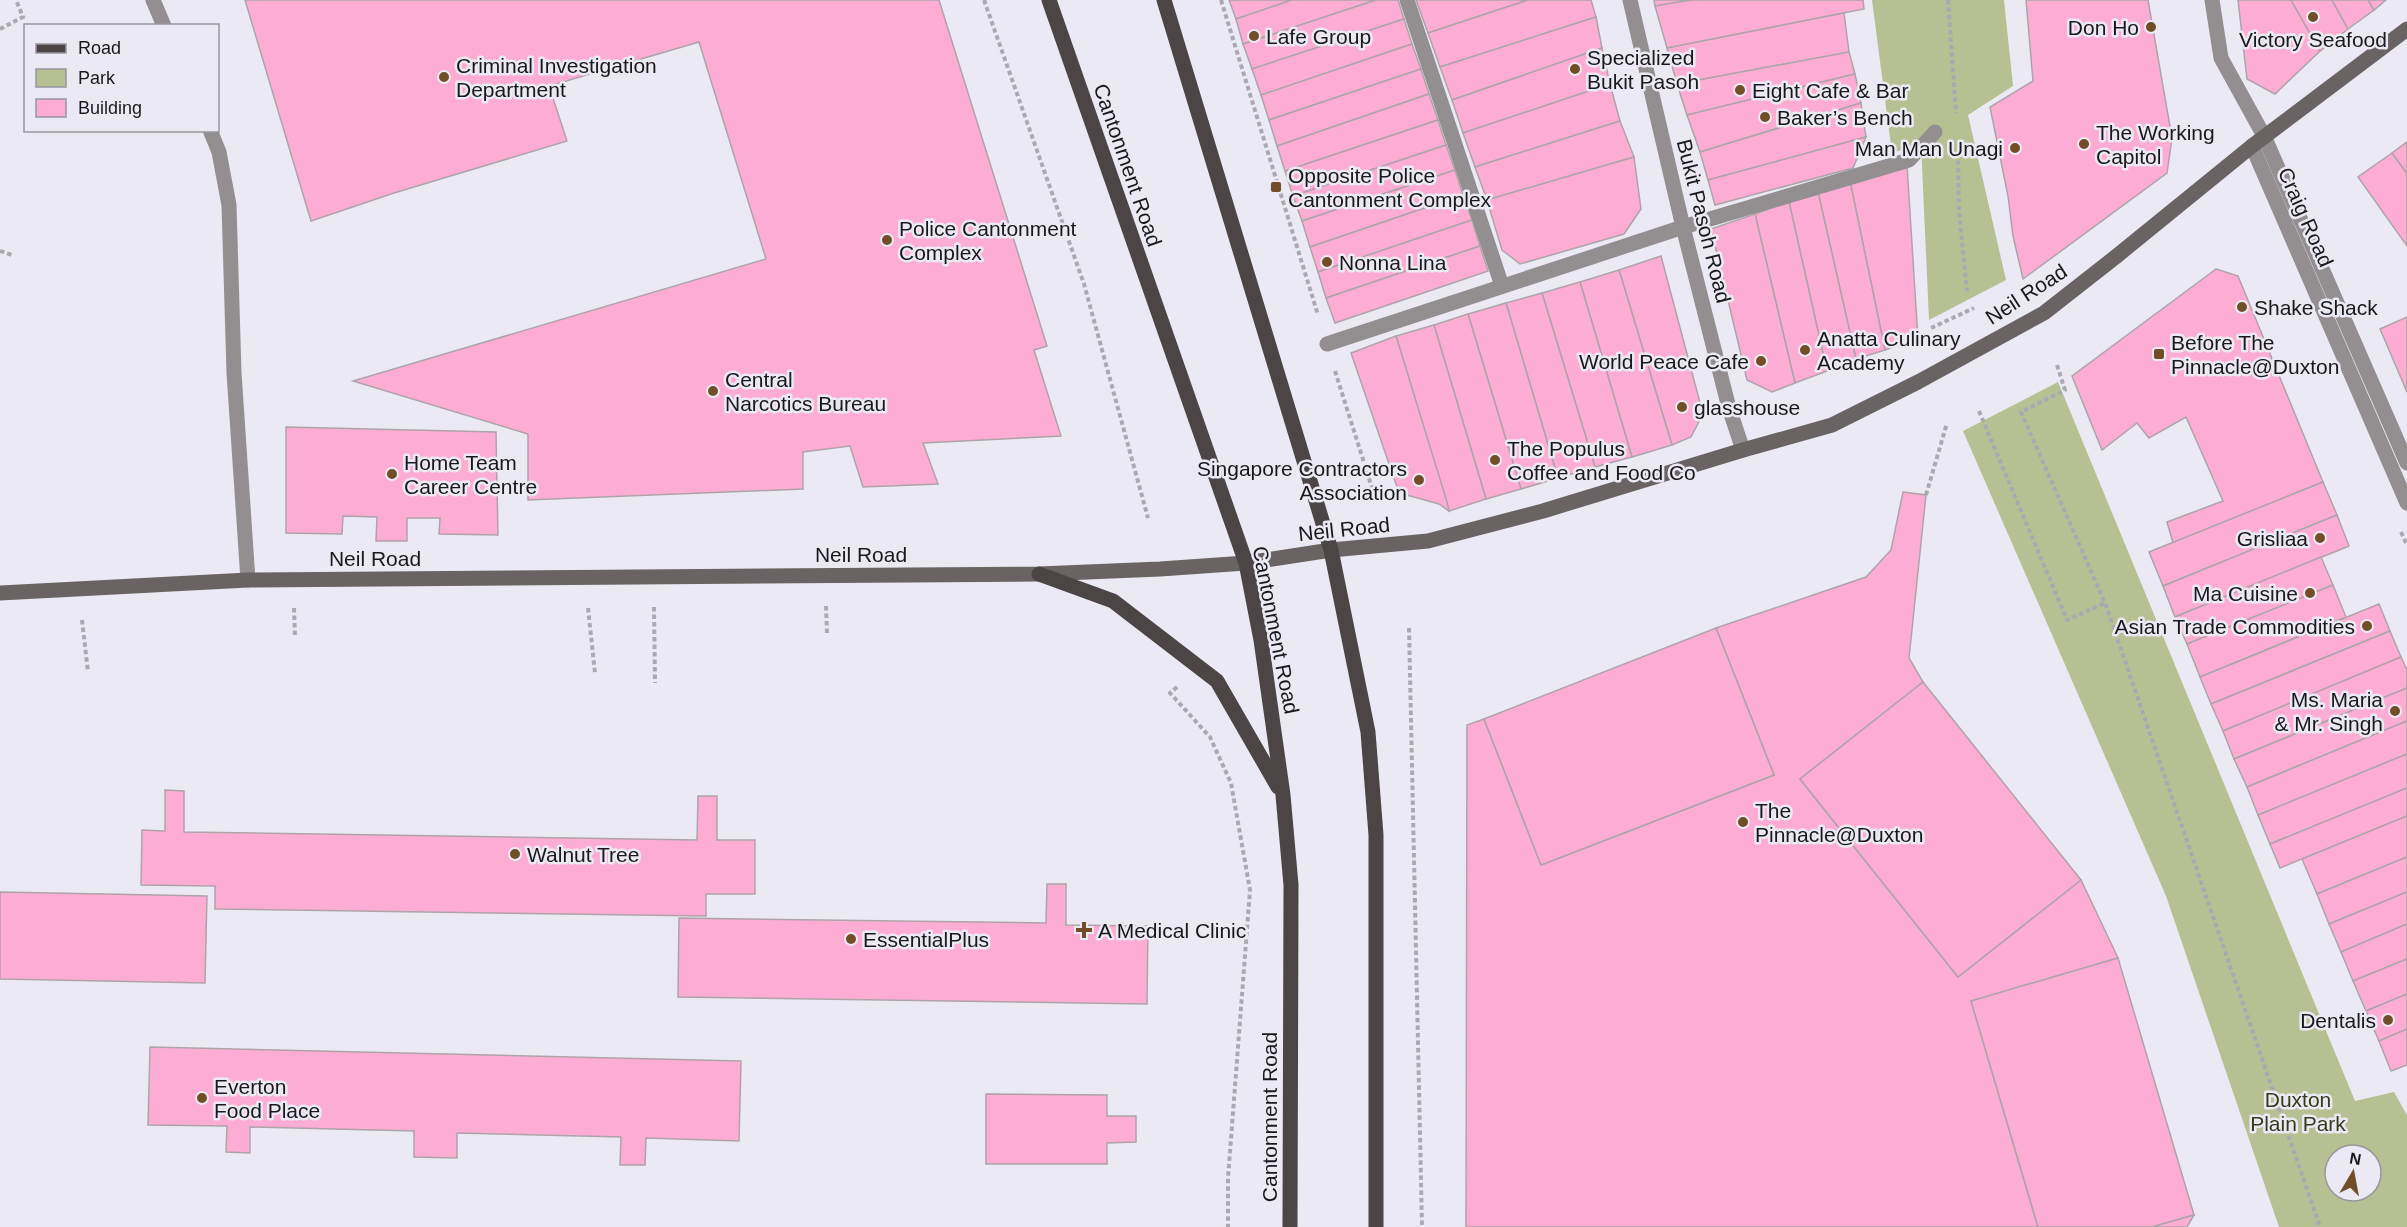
<svg xmlns="http://www.w3.org/2000/svg" width="2407" height="1227" viewBox="0 0 2407 1227" font-family="Helvetica,sans-serif">
<rect width="100%" height="100%" fill="#ebeaf4"/>
<!-- green -->
<g fill="#b7c092" fill-rule="evenodd">
<path d="M1872 0H2004L2013 86 1968 115 2006 280 1929 320 1921 144 1892 153Z"/>
<path d="M2058 382 2355 1101 2394 1092 2407 1115V1227H2279L2166 896 1963 431ZM2335 1155H2371V1191H2335Z"/>
</g>
<!-- building -->
<g fill="#fdacd3" stroke="#aea4a8" stroke-width="1.5">
<path d="M245 0H939L1047 346 1034 350 1061 436 923 443 938 484 863 487 850 446 803 452V489L528 500V434L353 381 766 259 699 42 549 86 567 141 394 193 311 221Z"/>
<path d="M1229 0H1292L1236 19Z"/>
<path d="M1292 0H1376L1243 44 1236 19Z"/>
<path d="M1376 0H1398L1404 19 1252 69 1243 44Z"/>
<path d="M1416 0H1528L1428 33Z"/>
<path d="M1528 0H1591L1596 17 1440 67 1428 33Z"/>
<path d="M1654 0H1691L1655 6Z"/>
<path d="M1691 0H1863L1864 9 1667 48 1655 6Z"/>
<path d="M2026 0H2148L2172 138 2167 173 2023 279 2013 236 2008 196 1990 107 2033 81Z"/>
<path d="M2238 0H2291L2320 51 2275 94 2247 79Z"/>
<path d="M2291 0H2332L2348 29 2320 51Z"/>
<path d="M2332 0H2368L2374 10 2348 29Z"/>
<path d="M2368 0H2386L2374 10Z"/>
<path d="M1844 13 1849 52 1677 84 1667 48Z"/>
<path d="M1596 17 1602 48 1452 100 1440 67Z"/>
<path d="M1404 19 1412 44 1261 95 1252 69Z"/>
<path d="M1412 44 1421 69 1269 120 1261 95Z"/>
<path d="M1602 48 1610 84 1463 133 1452 100Z"/>
<path d="M1849 52 1855 74 1687 115 1677 84Z"/>
<path d="M1421 69 1429 94 1277 146 1269 120Z"/>
<path d="M1855 74 1861 103 1700 152 1687 115Z"/>
<path d="M1610 84 1620 121 1475 167 1463 133Z"/>
<path d="M1429 94 1438 120 1285 171 1277 146Z"/>
<path d="M1861 103 1866 137 1708 180 1700 152Z"/>
<path d="M1438 120 1446 145 1293 196 1285 171Z"/>
<path d="M1620 121 1634 157 1487 200 1475 167Z"/>
<path d="M1866 137 1853 168 1715 205 1708 180Z"/>
<path d="M2407 142V174L2392 153Z"/>
<path d="M1446 145 1455 170 1302 221 1293 196Z"/>
<path d="M2392 153 2407 174V246L2358 177Z"/>
<path d="M1634 157 1641 209 1624 234 1520 264 1502 250 1487 200Z"/>
<path d="M1907 165 1918 339 1885 350 1850 181Z"/>
<path d="M1455 170 1463 195 1310 247 1302 221Z"/>
<path d="M1850 181 1885 350 1856 359 1818 192Z"/>
<path d="M1818 192 1856 359 1827 371 1789 202Z"/>
<path d="M1463 195 1472 220 1318 272 1310 247Z"/>
<path d="M1789 202 1827 371 1795 383 1755 214Z"/>
<path d="M1755 214 1795 383 1772 392 1747 380 1711 229Z"/>
<path d="M1472 220 1480 246 1326 298 1318 272Z"/>
<path d="M1480 246 1488 271 1335 323 1326 298Z"/>
<path d="M1661 256 1703 414 1691 437 1672 445 1619 270Z"/>
<path d="M2216 269 2238 276 2323 482 2173 543 2167 522 2223 501 2186 417 2149 438 2137 423 2102 450 2072 376Z"/>
<path d="M1619 270 1672 445 1632 457 1580 282Z"/>
<path d="M1580 282 1632 457 1595 467 1542 293Z"/>
<path d="M1542 293 1595 467 1558 478 1506 303Z"/>
<path d="M1506 303 1558 478 1521 489 1468 314Z"/>
<path d="M1468 314 1521 489 1486 499 1434 325Z"/>
<path d="M2407 317V392L2380 329Z"/>
<path d="M1434 325 1486 499 1449 511 1396 336Z"/>
<path d="M1396 336 1447 502 1449 511 1439 504 1399 493 1351 353Z"/>
<path d="M286 427 496 432 498 535 439 534 440 518H407V541H376L377 517 343 516 342 534 286 533Z"/>
<path d="M2323 482 2337 515 2163 586 2149 552Z"/>
<path d="M1903 492 1926 495 1909 658 1923 682 1800 779 1958 977 2081 880 2118 958 1971 1001 2038 1227H1466L1467 725 1484 719 1541 865 1774 775 1716 628 1866 577 1891 550Z"/>
<path d="M2337 515 2349 546 2175 617 2163 586Z"/>
<path d="M2321 557 2333 585 2187 644 2175 617Z"/>
<path d="M2333 585 2346 617 2200 677 2187 644Z"/>
<path d="M2379 604 2390 631 2211 704 2200 677Z"/>
<path d="M1716 628 1774 775 1541 865 1484 719Z"/>
<path d="M2390 631 2401 657 2223 731 2211 704Z"/>
<path d="M2401 657 2407 670V688L2234 759 2223 731Z"/>
<path d="M1923 682 2081 880 1958 977 1800 779Z"/>
<path d="M2407 688V721L2247 787 2234 759Z"/>
<path d="M2407 721V754L2258 815 2247 787Z"/>
<path d="M2407 754V788L2270 844 2258 815Z"/>
<path d="M2407 788V816L2280 868 2270 844Z"/>
<path d="M165 790 184 791V832L697 840 698 796H717V840H755V894H706V916L215 909V886L141 885 142 830 165 831Z"/>
<path d="M2407 816V857L2317 894 2302 859Z"/>
<path d="M2407 857V892L2329 924 2317 894Z"/>
<path d="M1047 884H1066V925L1148 926 1147 1004 678 997 679 918 1046 923Z"/>
<path d="M0 892 207 896 205 983 0 979Z"/>
<path d="M2407 892V924L2341 952 2329 924Z"/>
<path d="M2407 924V959L2353 981 2341 952Z"/>
<path d="M2118 958 2194 1215 2152 1227H2038L1971 1001Z"/>
<path d="M2407 959V994L2366 1011 2353 981Z"/>
<path d="M2407 994V1029L2379 1041 2366 1011Z"/>
<path d="M2407 1029V1065L2391 1071 2379 1041Z"/>
<path d="M150 1047 741 1061 739 1141 646 1138 645 1165H620L621 1137 457 1133V1158L414 1157V1131L250 1127V1153L226 1152 227 1126 148 1125Z"/>
<path d="M986 1094 1107 1095V1116H1136V1142L1107 1143V1164H986Z"/>
<path d="M2194 1215 2187 1227H2152Z"/>
</g>
<g fill="none" stroke-linecap="round" stroke-linejoin="round">
<!-- path -->
<g stroke="#aaa9b1" stroke-width="4" stroke-dasharray="4.5 3" stroke-linecap="butt">
<path d="M984 0 1084 284 1148 518"/>
<path d="M1221 0 1318 315"/>
<path d="M1948 0 1956 113"/>
<path d="M0 29 23 17 16 0"/>
<path d="M1958 153 1959 211 1967 291"/>
<path d="M0 251 12 255"/>
<path d="M1931 328 1974 308"/>
<path d="M2057 365 2065 390 2021 412 2105 603 2320 1227"/>
<path d="M1335 371 1373 491"/>
<path d="M1979 411 2067 620 2105 603"/>
<path d="M1926 495 1947 423"/>
<path d="M2401 532 2407 545"/>
<path d="M826 606 827 633"/>
<path d="M654 607 655 683"/>
<path d="M294 608 295 637"/>
<path d="M588 608 595 673"/>
<path d="M82 620 88 672"/>
<path d="M1409 628 1422 1227"/>
<path d="M1177 687 1170 693 1210 737 1231 783 1250 890 1228 1178V1227"/>
</g>
<!-- lane -->
<g stroke="#938f90" stroke-width="15">
<path d="M153 0 164 26"/>
<path d="M1407 0 1502 286"/>
<path d="M210 130 219 152 229 205 234 373 248 580"/>
<path d="M1327 344 1683 227 1909 160 1935 132"/>
</g>
<!-- street -->
<g stroke="#938f90" stroke-width="15">
<path d="M1630 0 1683 227 1729 408 1743 450"/>
<path d="M2212 0 2221 58 2264 136 2407 463"/>
<path d="M2252 146 2407 503"/>
</g>
<!-- secondary -->
<path stroke="#696364" stroke-width="15" d="M0 593 248 580 1039 574 1160 569 1246 563 1331 550 1428 541 1543 511 1743 450 1832 425 1918 382 2044 313 2118 255 2252 146 2407 29"/>
<!-- primary -->
<g stroke="#4c4546" stroke-width="15">
<path d="M1049 0 1246 563 1261 640 1283 795 1291 885 1290 1227"/>
<path d="M1164 0 1331 550 1368 732 1376 835V1227"/>
<path d="M1039 574 1113 601 1217 681 1278 787"/>
</g>
</g>
<!-- markers -->
<g fill="#714e27" stroke="#ebeaf4" stroke-width="2">
<circle cx="2313" cy="17" r="6"/>
<circle cx="2151" cy="27" r="6"/>
<circle cx="1254" cy="36" r="6"/>
<circle cx="1575" cy="69" r="6"/>
<circle cx="444" cy="77" r="6"/>
<circle cx="1740" cy="90" r="6"/>
<circle cx="1765" cy="117" r="6"/>
<circle cx="2084" cy="144" r="6"/>
<circle cx="2015" cy="148" r="6"/>
<rect x="1270" y="181" width="12" height="12" rx="3"/>
<circle cx="887" cy="240" r="6"/>
<circle cx="1327" cy="262" r="6"/>
<circle cx="2242" cy="307" r="6"/>
<circle cx="1805" cy="350" r="6"/>
<rect x="2153" y="348" width="12" height="12" rx="3"/>
<circle cx="1761" cy="361" r="6"/>
<circle cx="713" cy="391" r="6"/>
<circle cx="1682" cy="407" r="6"/>
<circle cx="1495" cy="460" r="6"/>
<circle cx="392" cy="474" r="6"/>
<circle cx="1419" cy="480" r="6"/>
<circle cx="2320" cy="538" r="6"/>
<circle cx="2310" cy="593" r="6"/>
<circle cx="2367" cy="626" r="6"/>
<circle cx="2395" cy="711" r="6"/>
<circle cx="1743" cy="822" r="6"/>
<circle cx="515" cy="854" r="6"/>
<path d="M1081 921h6v6h6v6h-6v6h-6v-6h-6v-6h6z"/>
<circle cx="851" cy="939" r="6"/>
<circle cx="2388" cy="1020" r="6"/>
<circle cx="202" cy="1098" r="6"/>
</g>
<g text-anchor="middle" dominant-baseline="central" stroke-width="5" stroke-linejoin="round" paint-order="stroke">
<!-- poi labels -->
<g font-size="21" fill="#19191c" stroke="#ebeaf4" text-anchor="start">
<text x="2139" y="27" text-anchor="end">Don Ho</text>
<text x="1266" y="36">Lafe Group</text>
<text x="2313" y="39" text-anchor="middle">Victory Seafood</text>
<text x="1587" y="57">Specialized<tspan x="1587" dy="24">Bukit Pasoh</tspan></text>
<text x="456" y="65">Criminal Investigation<tspan x="456" dy="24">Department</tspan></text>
<text x="1752" y="90">Eight Cafe &amp; Bar</text>
<text x="1777" y="117">Baker’s Bench</text>
<text x="2096" y="132">The Working<tspan x="2096" dy="24">Capitol</tspan></text>
<text x="2003" y="148" text-anchor="end">Man Man Unagi</text>
<text x="1288" y="175">Opposite Police<tspan x="1288" dy="24">Cantonment Complex</tspan></text>
<text x="899" y="228">Police Cantonment<tspan x="899" dy="24">Complex</tspan></text>
<text x="1339" y="262">Nonna Lina</text>
<text x="2254" y="307">Shake Shack</text>
<text x="1817" y="338">Anatta Culinary<tspan x="1817" dy="24">Academy</tspan></text>
<text x="2171" y="342">Before The<tspan x="2171" dy="24">Pinnacle@Duxton</tspan></text>
<text x="1749" y="361" text-anchor="end">World Peace Cafe</text>
<text x="725" y="379">Central<tspan x="725" dy="24">Narcotics Bureau</tspan></text>
<text x="1694" y="407">glasshouse</text>
<text x="1507" y="448">The Populus<tspan x="1507" dy="24">Coffee and Food Co</tspan></text>
<text x="404" y="462">Home Team<tspan x="404" dy="24">Career Centre</tspan></text>
<text x="1407" y="468" text-anchor="end">Singapore Contractors<tspan x="1407" dy="24">Association</tspan></text>
<text x="2308" y="538" text-anchor="end">Grisliaa</text>
<text x="2298" y="593" text-anchor="end">Ma Cuisine</text>
<text x="2355" y="626" text-anchor="end">Asian Trade Commodities</text>
<text x="2383" y="699" text-anchor="end">Ms. Maria<tspan x="2383" dy="24">&amp; Mr. Singh</tspan></text>
<text x="1755" y="810">The<tspan x="1755" dy="24">Pinnacle@Duxton</tspan></text>
<text x="527" y="854">Walnut Tree</text>
<text x="1098" y="930">A Medical Clinic</text>
<text x="863" y="939">EssentialPlus</text>
<text x="2376" y="1020" text-anchor="end">Dentalis</text>
<text x="214" y="1086">Everton<tspan x="214" dy="24">Food Place</tspan></text>
</g>
<!-- street labels -->
<g font-size="21" fill="#19191c" stroke="#ebeaf4">
<text transform="translate(1128 165) rotate(71)">Cantonment Road</text>
<text transform="translate(2306 217) rotate(66)">Craig Road</text>
<text transform="translate(1704 221) rotate(76)">Bukit Pasoh Road</text>
<text transform="translate(2026 294) rotate(-33)">Neil Road</text>
<text transform="translate(1344 529) rotate(-6)">Neil Road</text>
<text x="861" y="554">Neil Road</text>
<text x="375" y="558">Neil Road</text>
<text transform="translate(1276 630) rotate(79)">Cantonment Road</text>
<text transform="translate(1269 1117) rotate(-90)">Cantonment Road</text>
</g>
<!-- park labels -->
<g font-size="21" fill="#363b18" stroke="#ebeaf4">
<text x="2298" y="1099">Duxton<tspan x="2298" dy="24">Plain Park</tspan></text>
</g>
</g>
<!-- legend -->
<rect x="24" y="24" width="195" height="108" fill="#ebeaf4" stroke="#97969e" stroke-width="1.5"/>
<rect x="36" y="44" width="30" height="9" fill="#4c4546" stroke="#97969e" stroke-width="1.5"/>
<text x="78" y="54" font-size="18" fill="#19191c">Road</text>
<rect x="36" y="69" width="30" height="18" fill="#b7c092" stroke="#97969e" stroke-width="1.5"/>
<text x="78" y="84" font-size="18" fill="#19191c">Park</text>
<rect x="36" y="99" width="30" height="18" fill="#fdacd3" stroke="#97969e" stroke-width="1.5"/>
<text x="78" y="114" font-size="18" fill="#19191c">Building</text>
<!-- north arrow -->
<g transform="translate(2353 1173) rotate(10)"><circle r="28" fill="#ebeaf4" stroke="#97969e" stroke-width="1.5"/>
<path d="M0-4.5L10 22L0 15L-10 22Z" fill="#714e27"/>
<text y="-9" font-size="16" font-weight="bold" text-anchor="middle" fill="#19191c">N</text>
</g>
</svg>
